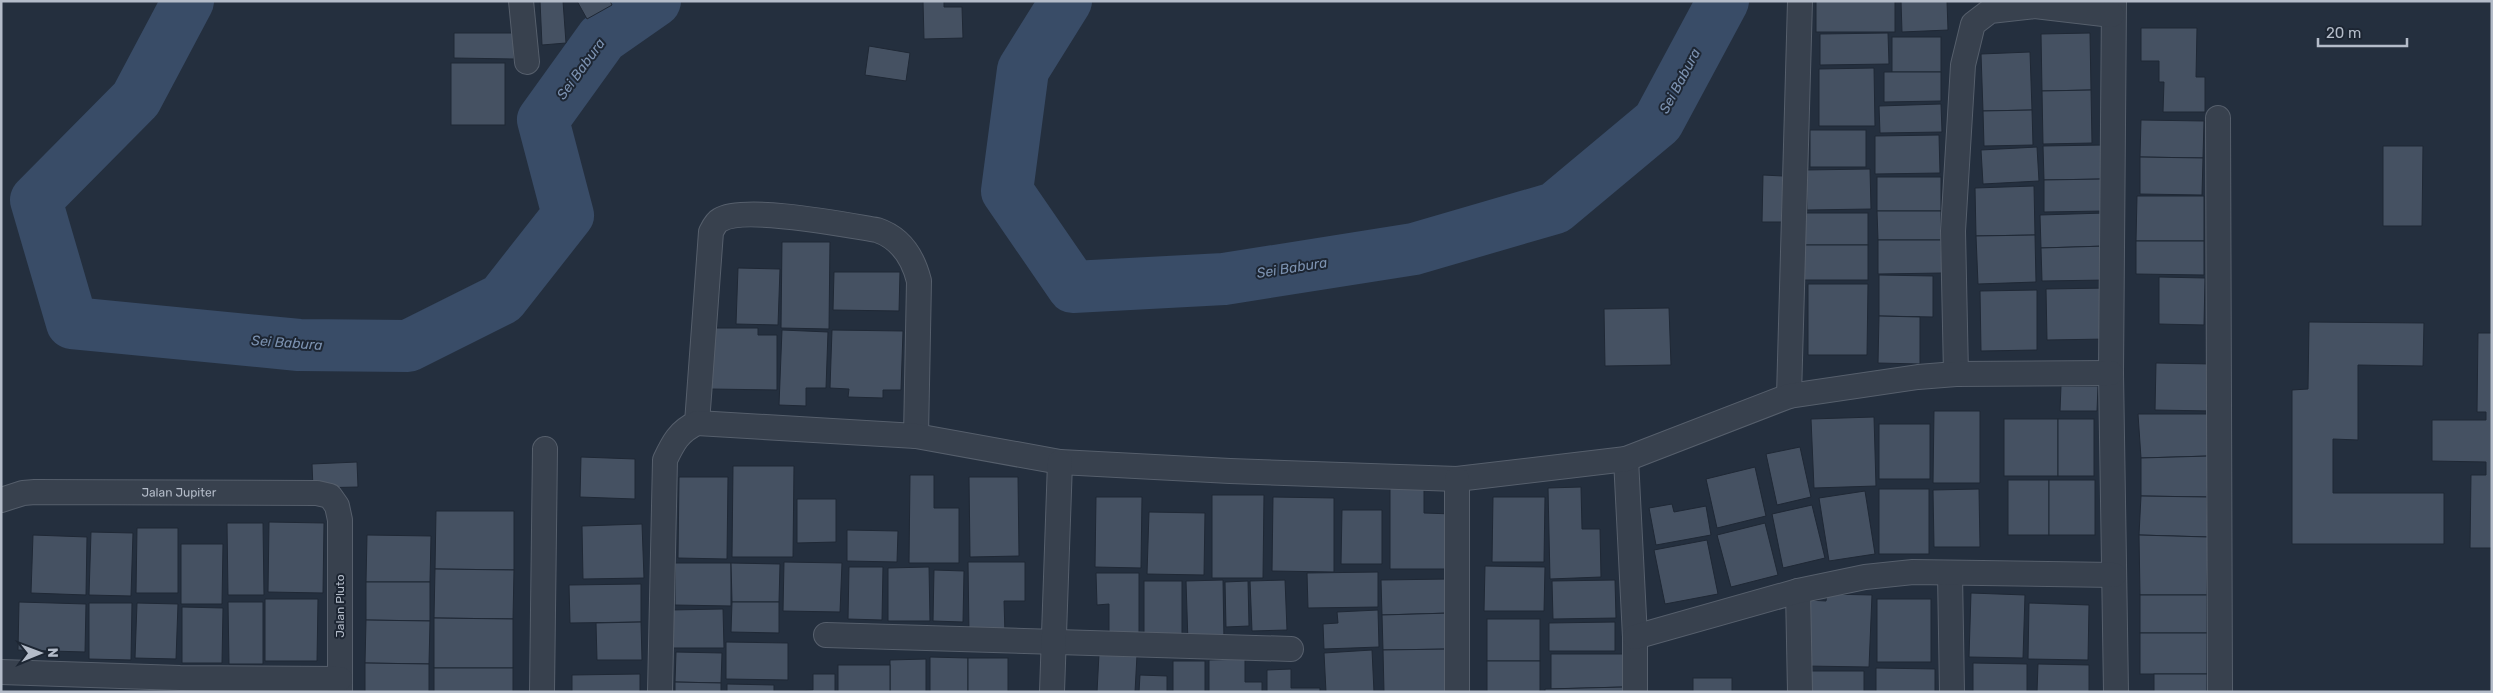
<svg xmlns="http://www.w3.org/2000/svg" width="2493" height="693" viewBox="0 0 2493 693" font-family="Rubik,sans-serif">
<rect width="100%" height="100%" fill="#242f3e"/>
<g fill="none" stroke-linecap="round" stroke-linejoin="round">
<!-- river -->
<g stroke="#394c67" stroke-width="52">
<path d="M188 1 136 99 36 200 72 323 299 345 408 346 502 299 568 215 543 120 602 38 655 1"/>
<path d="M1066 1 1023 70 1007 191 1073 287 1224 279 1414 249 1555 208 1658 122 1723 1"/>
</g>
</g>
<!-- building -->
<g fill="#455162" stroke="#1f2835">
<path d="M540 1H563L566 43 542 45Z"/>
<path d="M577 1H610L612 5 587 19Z"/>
<path d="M923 1H944V7H962L963 38 924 39Z"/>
<rect x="1816" y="1" width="79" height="31"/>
<path d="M1901 1H1947L1948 30 1902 32Z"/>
<path d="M2141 28H2197L2196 77H2205V112H2163L2164 82H2159V61H2141Z"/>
<path d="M454 33H514V59L454 58Z"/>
<path d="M1888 33 1889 64 1820 65V34Z"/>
<path d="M2090 33 2091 90 2042 91 2041 34Z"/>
<rect x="1892" y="37" width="49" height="35"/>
<path d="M869 46 910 53 906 81 865 75Z"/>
<path d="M2030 52 2032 110 1983 111 1981 54Z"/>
<rect x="451" y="63" width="54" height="62"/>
<path d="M1874 68 1875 126H1819V69Z"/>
<path d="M1884 72H1941V101L1884 102Z"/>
<path d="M2091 90 2092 143 2043 144 2042 91Z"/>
<path d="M1941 104 1942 132 1880 133 1879 106Z"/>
<path d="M2032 110 2033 145 1984 146 1983 111Z"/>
<path d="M2141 120 2204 121 2203 158 2140 157Z"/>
<rect x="1810" y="130" width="56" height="37"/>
<path d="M1939 135 1940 173 1875 174V136Z"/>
<path d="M2103 145V179L2044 180 2043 146Z"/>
<path d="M2383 146H2423L2422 226H2383Z"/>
<path d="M2037 147 2039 181 1983 184 1981 150Z"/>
<path d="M2140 157 2203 158 2202 195 2140 194Z"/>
<path d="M1870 169 1871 209 1807 210 1806 170Z"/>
<path d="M1763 175 1783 176 1782 222H1762Z"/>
<rect x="1877" y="177" width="64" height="34"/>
<path d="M2103 179 2104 211 2044 212V180Z"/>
<path d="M2034 186 2035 235 1976 236 1975 188Z"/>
<path d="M2137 196H2204V241H2136Z"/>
<path d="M1877 211H1941V240H1878Z"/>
<rect x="1803" y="213" width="65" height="32"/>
<path d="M2105 213 2106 246 2041 248 2040 215Z"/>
<path d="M2035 235 2036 282 1978 284 1976 236Z"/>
<path d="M1878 240H1941L1942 273 1878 274Z"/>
<path d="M2136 241H2204V275L2136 274Z"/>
<path d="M782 242H830L829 329 781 328Z"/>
<rect x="1803" y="245" width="65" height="35"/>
<path d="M2106 246V280L2042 281 2041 248Z"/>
<path d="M738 268 780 269 778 325 736 324Z"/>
<path d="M834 272H900L899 311 833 310Z"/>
<path d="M1879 275 1933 276V317L1879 316Z"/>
<path d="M2159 277 2205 278 2204 325 2159 324Z"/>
<path d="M1808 284H1868L1867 355H1808Z"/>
<path d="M2107 288V339L2047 340 2046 289Z"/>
<path d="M2037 290V350L1981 351 1980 291Z"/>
<path d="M1669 308 1671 365 1605 366 1604 309Z"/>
<path d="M1879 316 1920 317V364L1878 363Z"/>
<path d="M2309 322 2424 323 2423 366 2358 365V440L2333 439V493H2444V544H2292V390L2308 389Z"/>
<path d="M712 328H758V335H777V390L711 389Z"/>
<path d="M782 330 828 332 826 388H806V406L779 405Z"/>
<path d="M832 330 903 331 901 390H883V398L848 397 849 389 830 388Z"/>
<path d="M2478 333H2492V548H2470L2471 475H2486V462L2432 461V420H2486V412H2477Z"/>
<path d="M2156 363 2212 364V411L2155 410Z"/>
<path d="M2061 386H2098L2097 411H2060Z"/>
<path d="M1934 411H1980V483H1933Z"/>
<path d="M2138 414H2208L2209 456 2141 458Z"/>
<path d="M1874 417 1876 486 1814 488 1811 419Z"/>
<rect x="2004" y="419" width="54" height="57"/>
<rect x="2058" y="419" width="36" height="57"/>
<rect x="1879" y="424" width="51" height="55"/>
<path d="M1800 447 1811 497 1777 505 1766 454Z"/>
<path d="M2209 456 2207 497 2141 496V458Z"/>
<path d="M581 457 635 459V499L580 497Z"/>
<path d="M357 462 358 487 313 488 312 464Z"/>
<path d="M733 466H794L793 557H732Z"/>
<path d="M1755 467 1766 516 1717 528 1706 479Z"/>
<path d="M910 475H934V508H959V563H909Z"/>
<path d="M679 477H728L727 559 678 558Z"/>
<path d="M969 477H1018L1019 556 970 557Z"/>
<rect x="2008" y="480" width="41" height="55"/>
<rect x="2049" y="480" width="46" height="55"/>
<path d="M1390 484H1424V513L1453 514V569H1390Z"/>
<path d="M1581 487 1582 529H1600L1601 577 1550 579 1548 488Z"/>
<rect x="1879" y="489" width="50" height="65"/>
<path d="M1979 489 1980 547H1934L1933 490Z"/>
<path d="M1865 491 1875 554 1829 561 1819 498Z"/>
<path d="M1212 495H1264L1263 578H1212Z"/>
<path d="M2141 496 2207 497 2208 537 2139 535Z"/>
<path d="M1096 497H1142L1141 568 1095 567Z"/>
<path d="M1273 497 1334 498V572L1272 571Z"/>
<path d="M1493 497H1545L1544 562H1492Z"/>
<path d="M797 499H836V542L797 543Z"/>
<path d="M1672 504 1674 512 1706 506 1711 535 1656 545 1649 508Z"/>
<path d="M1812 505 1825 558 1783 568 1772 514Z"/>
<path d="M1342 510H1382V564H1341Z"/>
<path d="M436 511H514V570L435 569Z"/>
<path d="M1149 512 1205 513 1204 575 1147 574Z"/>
<path d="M269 522 324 523 323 593 268 592Z"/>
<path d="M227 523H263L264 595H228Z"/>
<path d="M1765 523 1778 575 1731 587 1717 535Z"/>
<path d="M642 524 644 578 583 579 582 526Z"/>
<path d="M137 528H178V593H136Z"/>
<path d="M847 530 898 531 897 562 847 561Z"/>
<path d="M91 532 133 533 131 596 89 595Z"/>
<path d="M33 535 87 537 86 595 31 593Z"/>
<path d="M367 535 431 536 430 582H366Z"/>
<path d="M2139 535 2208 537 2207 595H2140Z"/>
<path d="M1707 540 1718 594 1665 604 1654 550Z"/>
<path d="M181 544H223L222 604H181Z"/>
<path d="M784 562 842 563 840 612 783 611Z"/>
<path d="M968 562H1025V601H1004L1005 634H969Z"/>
<path d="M675 563H731V606L675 605Z"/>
<path d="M731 563 780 564 779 602H732Z"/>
<path d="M1485 566 1545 567 1544 611H1484Z"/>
<path d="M849 567H883L882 620 848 619Z"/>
<path d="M929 567 930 621H888V568Z"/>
<path d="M435 569 514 570 513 619 434 618Z"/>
<path d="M934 570 964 571 963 622 933 621Z"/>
<path d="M1378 572V607L1308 608 1307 573Z"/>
<path d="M1096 573H1139V633H1109V604L1097 605Z"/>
<path d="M1449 579 1450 613 1382 615 1381 580Z"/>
<path d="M1223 580 1224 642 1188 643 1186 581Z"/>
<path d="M1285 580 1287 630 1252 631 1250 581Z"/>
<path d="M1615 580 1616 618 1553 619 1552 581Z"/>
<rect x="1144" y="581" width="38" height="59"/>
<path d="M1248 581 1249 626 1226 627 1225 582Z"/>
<path d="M366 582H430V621L366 620Z"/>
<path d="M641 584V622L570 623 569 585Z"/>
<path d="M1971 593 2025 595 2023 658 1969 657Z"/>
<path d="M1827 594 1872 595 1869 667 1806 666 1808 600 1826 601Z"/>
<rect x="2140" y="595" width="67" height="38"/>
<path d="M265 599H318L317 661H265Z"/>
<rect x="1877" y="599" width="54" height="63"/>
<path d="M19 602 86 604 85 652 18 650Z"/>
<path d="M228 602H263V664H229Z"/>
<path d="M732 602H779V633L731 632Z"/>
<path d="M89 603H132L131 660 89 659Z"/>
<path d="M137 603 178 604 176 659 135 658Z"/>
<path d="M2029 603 2089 605 2088 660 2028 659Z"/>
<path d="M182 607 223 608 222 663H182Z"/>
<path d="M723 609 724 648H671V610Z"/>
<path d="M1378 610 1379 647 1324 649 1323 624 1338 623 1337 612Z"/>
<path d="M1450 613V649L1383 650 1382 615Z"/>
<path d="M434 618 513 619V668H434Z"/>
<rect x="1487" y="619" width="53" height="42"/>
<path d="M366 620 430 621 429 664 365 663Z"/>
<path d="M641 622 642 660H597L596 623Z"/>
<path d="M1615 622V651H1549V623Z"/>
<rect x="2140" y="633" width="67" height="41"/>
<path d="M726 642 788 643V680L726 679Z"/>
<path d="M1450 649 1452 692H1384L1383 650Z"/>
<path d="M1372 650 1374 692H1326L1324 653Z"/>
<path d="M676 652 722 653 721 683 675 682Z"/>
<path d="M1099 654 1137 655 1135 692H1097Z"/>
<path d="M1551 654H1624V687L1551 689Z"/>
<path d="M930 657 968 658V692H930Z"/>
<rect x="968" y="658" width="40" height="34"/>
<path d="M926 659V692H890V660Z"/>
<path d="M1245 659V682H1262V692H1209V660Z"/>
<rect x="1173" y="661" width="32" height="31"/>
<rect x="1487" y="661" width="53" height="31"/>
<path d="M365 663 429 664V692H365Z"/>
<path d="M1973 663 2027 664V692H1973Z"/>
<path d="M2038 664 2089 665V692H2037Z"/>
<rect x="838" y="665" width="52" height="27"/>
<rect x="434" y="668" width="79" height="24"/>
<path d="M1876 668 1935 669V692H1876Z"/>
<path d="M1291 669V688H1320V692H1267V670Z"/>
<path d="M1811 671H1864V692H1812Z"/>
<path d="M640 674V692H572V675Z"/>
<path d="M813 674H835V692H785L813 690Z"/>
<rect x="2154" y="674" width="53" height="18"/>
<path d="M1140 675 1167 676V692H1139Z"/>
<rect x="1693" y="678" width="39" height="14"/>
<path d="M675 682 721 683V692H675Z"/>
<path d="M727 684 774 685V692H727Z"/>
<path d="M1624 687V692H1545V689Z"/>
</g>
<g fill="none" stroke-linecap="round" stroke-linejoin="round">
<defs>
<g id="minor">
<path d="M521 1 527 62"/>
<path d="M2114 1 2111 373 2116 692"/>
<path d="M2218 118 2220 692"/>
<path d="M1956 374 1953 231 1963 65 1973 24 1990 11 2035 6 2112 15"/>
<path d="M1789 396 1800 1"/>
<path d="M697 423 711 232C713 228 716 222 720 220 744 205 846 225 877 230 901 238 913 257 919 281L916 436"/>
<path d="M1626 459 1635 637V692"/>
<path id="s1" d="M1 500 23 493 35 492 317 493 330 496 337 506 340 520V692"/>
<path d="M1950 574 1952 692"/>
<path d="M1798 591 1800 692"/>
<path d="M826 635 1291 649"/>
<path d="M1635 637 1798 591 1865 577 1913 572 2114 575"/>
<path d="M1 672 180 678 340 679"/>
<path d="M542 692 545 449"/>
<path d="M660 692 665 460C673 443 679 431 697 423L916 436 1060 462 1230 471 1457 479 1626 459 1789 396 1918 377 1956 374 2111 373"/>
<path d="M1052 692 1060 462"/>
<path d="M1457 692V479"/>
</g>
</defs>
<!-- minor casing -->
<use href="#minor" stroke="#565f6c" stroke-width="26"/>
<!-- minor -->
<use href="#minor" stroke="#38414e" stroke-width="24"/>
</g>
<g text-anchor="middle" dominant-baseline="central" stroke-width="4" stroke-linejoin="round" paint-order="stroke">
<!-- street labels -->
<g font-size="12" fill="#b4bcc9" stroke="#1d2633">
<text stroke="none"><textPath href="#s1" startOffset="179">Jalan Jupiter</textPath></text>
<text transform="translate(340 606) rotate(-90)">Jalan Pluto</text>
</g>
<!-- water labels -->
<g font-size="14" font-style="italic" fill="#7c92b1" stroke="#1d2633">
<text transform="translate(581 69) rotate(-54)">Sei Babura</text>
<text transform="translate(1680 81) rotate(-62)">Sei Babura</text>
<text transform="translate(1292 268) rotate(-9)">Sei Babura</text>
<text transform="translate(287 343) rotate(4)">Sei Babura</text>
</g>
</g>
<!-- border -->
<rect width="2493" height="693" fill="none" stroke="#b4bcc9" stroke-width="5"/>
<!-- north arrow -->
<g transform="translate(40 653) rotate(89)" stroke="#1d2633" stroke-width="4" paint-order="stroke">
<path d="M0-4L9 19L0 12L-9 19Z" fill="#b4bcc9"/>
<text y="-8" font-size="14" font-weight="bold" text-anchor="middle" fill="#b4bcc9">N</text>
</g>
<!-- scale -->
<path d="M2318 38v8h89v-8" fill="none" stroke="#b4bcc9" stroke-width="2.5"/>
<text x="2326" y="38" font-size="15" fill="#b4bcc9" stroke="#1d2633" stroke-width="4" paint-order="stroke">20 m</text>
</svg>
